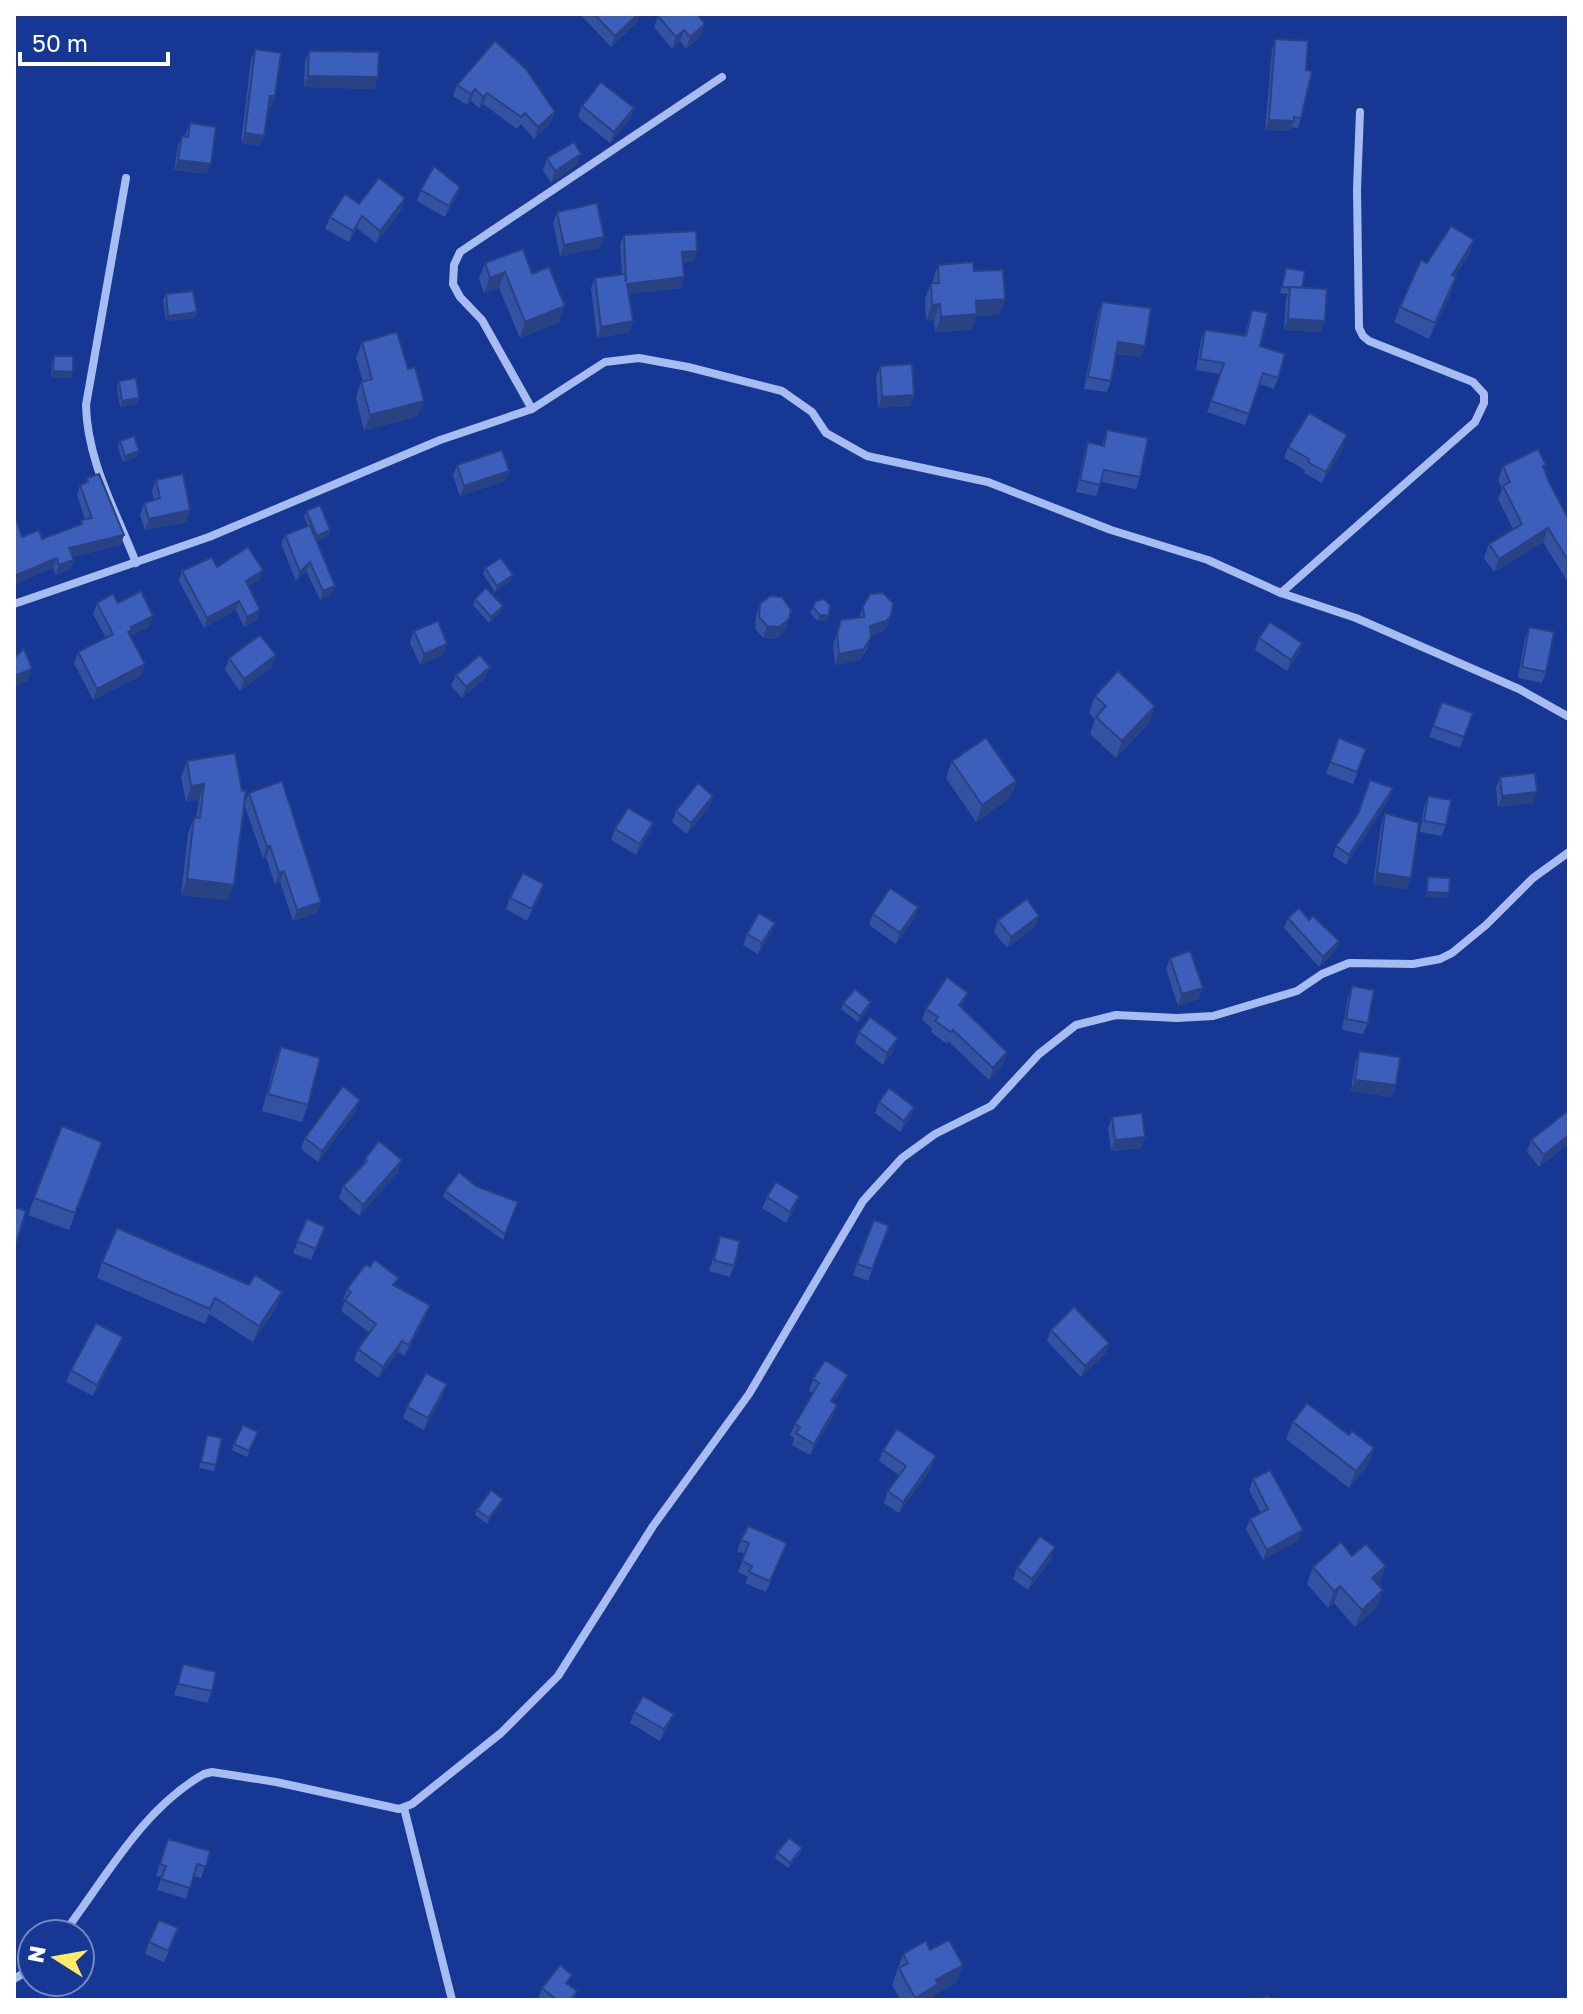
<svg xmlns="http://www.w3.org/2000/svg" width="1583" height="2014" viewBox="0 0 1583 2014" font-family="'Golos Text',sans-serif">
<rect width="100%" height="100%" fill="#163894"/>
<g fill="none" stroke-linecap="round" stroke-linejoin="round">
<!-- minor -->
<g stroke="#a7bcf1" stroke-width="8">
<path d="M126 178 86 405C87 461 116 511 136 563"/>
<path d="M532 409 482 320 460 297 453 284 454 265 460 252 722 77"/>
<path d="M1281 593 1475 422 1484 403V394L1473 382 1369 341 1363 336 1359 328 1357 189 1360 112"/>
<path d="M14 604 209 537 440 440 532 409 605 362 639 358 688 367 782 391 812 412 826 433 867 456 988 482 1111 530 1208 560 1281 593 1356 618 1519 689 1569 717"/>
<path d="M404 1808 452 2000"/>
<path d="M63 1934C106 1878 141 1810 204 1774L212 1772 276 1782 399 1809 412 1804 501 1733 558 1676 653 1526 749 1394 863 1201 902 1158 935 1134 991 1106 1039 1054 1076 1025 1116 1015 1177 1018 1213 1016 1297 991 1322 974 1349 963 1413 964 1440 959 1452 953 1486 925 1533 878 1569 852"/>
<path d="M14 1979 32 1968"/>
</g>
</g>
<!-- wall -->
<g fill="#3352a1">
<path d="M580 14H640L637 22 611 47Z"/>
<path d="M658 16 705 24 701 36 686 49 680 41 672 49 654 27Z"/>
<path d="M1275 39 1301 118 1298 128 1292 127 1290 131 1265 130 1272 50Z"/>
<path d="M495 41 555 112 550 124 534 139 521 124 517 129 483 104 479 108 471 101 467 105 453 96 457 85Z"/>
<path d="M255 49 275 96 271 107 268 106 264 136 260 146 241 143 251 59Z"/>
<path d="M309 51 378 77 374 89 304 87 305 62Z"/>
<path d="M582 106 634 108 630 119 610 143 578 117Z"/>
<path d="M190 123 207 174 174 170 178 146 182 136H185Z"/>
<path d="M547 158 577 165 551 183 543 170Z"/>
<path d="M421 190 456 198 445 217 417 201Z"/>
<path d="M405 198 401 210 376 243 357 228 349 242 325 229 330 217 359 204Z"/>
<path d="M557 212 600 248 560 256 553 223Z"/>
<path d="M624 235 697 251 693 262H683L684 277 681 288 628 294 630 332 597 338 591 288 595 278 622 274 620 245Z"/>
<path d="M1474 240 1468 256 1455 276 1456 277 1451 293 1429 339 1394 322 1400 307 1427 263Z"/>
<path d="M485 263 532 274 559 322 520 338 499 288 484 293 479 279Z"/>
<path d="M938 265 974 271 1005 299 999 315 976 316 971 330 935 332 934 320 926 321 925 299 931 283H932Z"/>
<path d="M1286 268 1302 288 1321 332 1284 330 1286 298 1288 294 1280 293Z"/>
<path d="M166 294 197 312 195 318 166 321 163 300Z"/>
<path d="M1102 302 1141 357 1116 354 1111 381 1107 392 1084 389 1098 313Z"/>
<path d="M1252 310 1260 346 1278 378 1274 389 1260 384 1245 425 1207 412 1220 374 1196 370 1201 340 1205 330 1244 336Z"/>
<path d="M362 342 408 369 418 416 364 431 356 397 361 382 363 381 356 358Z"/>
<path d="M54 356 71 378 51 377 52 361Z"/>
<path d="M880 366 914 395 910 406 878 408 876 377Z"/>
<path d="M119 381 137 404 120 407 117 386Z"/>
<path d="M1107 430 1140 477 1136 489 1101 482 1096 496 1076 492 1084 454 1088 442 1102 445Z"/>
<path d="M120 441 137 457 123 462 118 447Z"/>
<path d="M1288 447H1343L1322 483 1304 473 1305 470 1284 458Z"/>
<path d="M457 465 509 471 505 481 460 496 453 475Z"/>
<path d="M1503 466 1544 471 1549 482 1569 520V584L1543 542 1494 572 1484 558 1489 544 1513 529 1498 499 1502 489 1498 480Z"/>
<path d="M87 478 121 545 72 557 74 560 70 569 56 575 53 568 22 537 42 539 79 526 81 520 85 519 77 495 80 485 85 483Z"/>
<path d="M156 480 190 510 186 522 145 530 140 515 144 503 154 500 152 491Z"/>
<path d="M306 511 330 530 328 536 317 541 331 595 320 600 306 571 296 581 281 544 285 535 308 526 304 517Z"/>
<path d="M217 567 263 570 259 580 248 586 260 610 257 620 244 627 236 610 204 628 179 581 182 571Z"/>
<path d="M485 568 513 575 511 581 495 592 483 574Z"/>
<path d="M475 599 501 612 489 623 473 605Z"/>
<path d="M97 603H118L153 616 149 627 130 636 142 675 93 700 74 663 78 652 106 638 93 614Z"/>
<path d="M760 604 785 631 775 639 763 638 755 628 756 615Z"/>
<path d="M863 606 887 627 882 632 871 636 867 649 860 660 835 665 833 645 841 620 859 618Z"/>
<path d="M813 607 829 615 827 620 818 621 810 613Z"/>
<path d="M1529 627 1546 672 1542 683 1518 678 1525 638Z"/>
<path d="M414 631 443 655 420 665 410 643Z"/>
<path d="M1259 638 1302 643 1298 655 1287 671 1255 650Z"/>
<path d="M229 658 272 667 240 691 225 670Z"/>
<path d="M456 675 485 678 462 698 451 686Z"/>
<path d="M1095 696 1149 723 1116 758 1090 734 1095 719 1089 713Z"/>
<path d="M1442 702 1473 713 1460 748 1429 737Z"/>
<path d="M1339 738 1366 749 1353 784 1326 774Z"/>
<path d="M235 753 228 900 181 895 188 833 194 817 196 818 199 800 186 802 181 777 187 761Z"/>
<path d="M952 761 1016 781 1010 798 976 822 946 778Z"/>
<path d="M1500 777 1533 803 1498 807 1496 788Z"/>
<path d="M249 793 321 902 317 913 293 921 280 882 275 884 266 857 263 858 244 804Z"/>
<path d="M713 796 709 807 687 834 672 822 676 811Z"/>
<path d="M1428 796 1446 825 1442 836 1420 832 1424 807Z"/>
<path d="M1390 798 1346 865 1333 856 1336 846Z"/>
<path d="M1385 813 1411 878 1407 889 1373 884 1381 825Z"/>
<path d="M653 823 649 834 636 855 611 840 615 829Z"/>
<path d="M544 884 540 896 527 921 506 909 510 898Z"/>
<path d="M918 907 914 919 896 944 869 925 873 914Z"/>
<path d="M1039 916 1035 927 1007 948 994 932 998 920Z"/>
<path d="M1288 918 1309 920 1339 941 1335 951 1319 967 1284 928Z"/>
<path d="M775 923 771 934 758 954 743 945 747 934Z"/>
<path d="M1170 958 1199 999 1178 1006 1166 969Z"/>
<path d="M1352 986 1368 1023 1363 1034 1342 1030 1348 997Z"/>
<path d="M968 993 961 1008 1007 1052 1003 1064 989 1080 948 1041 947 1044 931 1032 932 1028 922 1020 926 1009Z"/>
<path d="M871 1002 869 1008 858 1022 841 1009 843 1003Z"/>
<path d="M859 1032 894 1050 883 1065 855 1043Z"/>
<path d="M281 1047 308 1105 302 1122 262 1111 274 1064Z"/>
<path d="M1359 1051 1392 1097 1351 1091 1355 1063Z"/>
<path d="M879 1102 914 1107 910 1118 900 1132 875 1113Z"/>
<path d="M1569 1110V1143L1539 1167 1527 1152 1531 1140Z"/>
<path d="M356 1111 318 1162 301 1149 305 1138Z"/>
<path d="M1112 1117 1145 1137 1141 1148 1111 1151 1108 1128Z"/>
<path d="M62 1126 102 1142 69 1230 28 1215Z"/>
<path d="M365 1159 398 1172 359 1216 339 1198 343 1186 363 1165Z"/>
<path d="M476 1186 518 1202 503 1240 443 1197 445 1191Z"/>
<path d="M767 1197 795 1208 786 1223 762 1208Z"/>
<path d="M307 1219 325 1227 311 1260 293 1253Z"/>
<path d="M874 1220 889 1226 868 1281 853 1275Z"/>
<path d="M720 1236 734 1266 730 1277 709 1271Z"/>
<path d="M102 1262 276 1308 253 1342 209 1314 205 1324 97 1278Z"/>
<path d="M396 1287 426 1316 405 1356 398 1352 378 1378 354 1360 358 1349 370 1333 341 1311 345 1301 343 1300 347 1289Z"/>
<path d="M1051 1330 1109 1343 1105 1354 1081 1377 1047 1341Z"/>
<path d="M118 1348 93 1396 66 1382 71 1370Z"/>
<path d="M848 1375 844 1386 833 1402 837 1405 833 1416 810 1455 792 1445 794 1438 790 1435 795 1424 813 1393 809 1391 813 1379Z"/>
<path d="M443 1395 424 1430 403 1418 407 1407Z"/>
<path d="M1293 1422 1368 1465 1349 1488 1286 1439Z"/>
<path d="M207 1435 216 1465 214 1471 199 1468Z"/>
<path d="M256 1438 247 1457 232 1450 234 1444Z"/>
<path d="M883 1450 932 1467 899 1513 884 1503 888 1491 900 1476 879 1461Z"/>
<path d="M1253 1479 1299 1540 1263 1560 1246 1529 1250 1519 1261 1513 1249 1490Z"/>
<path d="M501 1504 487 1524 475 1515 477 1510Z"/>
<path d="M741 1540 787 1543 766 1592 745 1583 748 1577 738 1572 745 1554 737 1551Z"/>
<path d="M1352 1556 1380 1583 1378 1585 1377 1607 1355 1627 1334 1603 1328 1608 1307 1584 1313 1567Z"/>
<path d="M1051 1559 1028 1590 1013 1579 1017 1568Z"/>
<path d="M183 1664 212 1691 207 1703 174 1695Z"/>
<path d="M634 1712 674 1714 669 1725 660 1741 630 1723Z"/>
<path d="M168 1839 210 1851 201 1878 193 1876 186 1899 157 1890 162 1877 156 1876Z"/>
<path d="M802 1848 800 1854 788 1868 775 1858 777 1852Z"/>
<path d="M174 1940 164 1962 145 1954 149 1942Z"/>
<path d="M930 1950 957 1982 934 1995 932 2000H901L892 1985 903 1954Z"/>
<path d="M542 1988 577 1991 573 2000H538Z"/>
</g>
<!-- shaded-wall -->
<g fill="#294283">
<path d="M638 14H640L637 22 611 47 615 36Z"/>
<path d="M705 24 701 36 686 49 690 37Z"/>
<path d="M684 30 680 41 672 49 676 37Z"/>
<path d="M308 76 378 77 374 89 304 87Z"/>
<path d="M475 89 471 101 467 105 471 94Z"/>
<path d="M487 93 483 104 479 108 483 97Z"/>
<path d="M270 96H275L271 107 266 106Z"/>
<path d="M634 108 630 119 610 143 614 132Z"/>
<path d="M555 112 550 124 534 139 538 127Z"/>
<path d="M1269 120 1294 121 1290 131 1265 130Z"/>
<path d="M245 133 264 136 260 146 241 143Z"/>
<path d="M581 154 577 165 551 183 555 171Z"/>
<path d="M178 160 211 164 207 174 174 170Z"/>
<path d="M460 187 456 198 445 217 449 206Z"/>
<path d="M405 198 401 210 376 243 380 231Z"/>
<path d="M362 216 357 228 349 242 353 231Z"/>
<path d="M604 237 600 248 560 256 564 245Z"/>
<path d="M1474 240 1468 256 1446 290 1452 275Z"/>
<path d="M697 251 693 262 678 263 682 252Z"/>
<path d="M505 272 499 288 484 293 490 278Z"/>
<path d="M684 277 681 288 623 295 627 284Z"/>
<path d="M1456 277 1451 293 1429 339 1435 323Z"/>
<path d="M1005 299 999 315 976 316 971 330 935 332 941 317 976 301Z"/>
<path d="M940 304 934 320 926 321 932 305Z"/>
<path d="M565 306 559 322 520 338 525 322Z"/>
<path d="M197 312 195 318 166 321 168 316Z"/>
<path d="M1288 319 1325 321 1321 332 1284 330Z"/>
<path d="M633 321 630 332 597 338 601 327Z"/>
<path d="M1118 342 1145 346 1141 357 1114 353Z"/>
<path d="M53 371 73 372 71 378 51 377Z"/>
<path d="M914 395 910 406 878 408 882 397Z"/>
<path d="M139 398 137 404 120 407 122 401Z"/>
<path d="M424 401 418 416 364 431 370 415Z"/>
<path d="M1347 435 1343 447 1322 483 1326 472Z"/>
<path d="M139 451 137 457 123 462 125 456Z"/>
<path d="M509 471 505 481 460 496 464 486Z"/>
<path d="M190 510 186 522 145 530 149 519Z"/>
<path d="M1548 528 1543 542 1494 572 1499 559Z"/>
<path d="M330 530 328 536 315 542 317 536Z"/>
<path d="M124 535 121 545 66 558 69 548Z"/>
<path d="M57 558 53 568 14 585V576Z"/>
<path d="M74 560 70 569 56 575 59 565Z"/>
<path d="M310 562 306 571 296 581 300 572Z"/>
<path d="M263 570 259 580 242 590 246 581Z"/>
<path d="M513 575 511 581 495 592 497 586Z"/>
<path d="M335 586 331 595 320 600 323 591Z"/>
<path d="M239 601 236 610 204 628 207 618Z"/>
<path d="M503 606 501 612 489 623 491 617Z"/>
<path d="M260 610 257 620 244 627 247 617Z"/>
<path d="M820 615H829L827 620 818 621Z"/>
<path d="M153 616 149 627 130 636 124 642 131 627Z"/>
<path d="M891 616 887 627 882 632 866 638 870 626Z"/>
<path d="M789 619 785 631 775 639 763 638 767 626Z"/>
<path d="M871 637 860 660 835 665 839 654Z"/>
<path d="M1302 643 1298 655 1287 671 1291 660Z"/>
<path d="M447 644 443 655 420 665 424 654Z"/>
<path d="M276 655 272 667 240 691 244 679Z"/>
<path d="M145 664 142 675 93 700 97 689Z"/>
<path d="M490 667 485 678 462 698 466 687Z"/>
<path d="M32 669 28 681 14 686V676Z"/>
<path d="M1155 706 1149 723 1116 758 1122 741Z"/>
<path d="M1016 781 1010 798 976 822 982 805Z"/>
<path d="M204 784 199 800 186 802 191 786Z"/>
<path d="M1393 788 1390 798 1346 865 1349 855Z"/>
<path d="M1537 792 1533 803 1498 807 1502 796Z"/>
<path d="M713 796 709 807 687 834 691 823Z"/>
<path d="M653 823 649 834 636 855 640 844Z"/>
<path d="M270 846 266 857 263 858 267 847Z"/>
<path d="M284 871 280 882 275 884 279 873Z"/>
<path d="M1377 873 1411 878 1407 889 1373 884Z"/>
<path d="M187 879 234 885 228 900 181 895Z"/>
<path d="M544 884 540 896 527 921 532 909Z"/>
<path d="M1427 892 1449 893 1447 898 1425 897Z"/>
<path d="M321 902 317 913 293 921 297 910Z"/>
<path d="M918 907 914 919 896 944 900 933Z"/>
<path d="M1039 916 1035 927 1007 948 1011 937Z"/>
<path d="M775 923 771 934 758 954 762 943Z"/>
<path d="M1339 941 1335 951 1319 967 1323 957Z"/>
<path d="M1203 988 1199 999 1178 1006 1182 994Z"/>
<path d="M968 993 963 1004 954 1017 959 1005Z"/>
<path d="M871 1002 869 1008 858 1022 860 1016Z"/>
<path d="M898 1038 894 1050 883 1065 887 1053Z"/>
<path d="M1007 1052 1003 1064 989 1080 993 1068Z"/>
<path d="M1355 1080 1396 1085 1392 1097 1351 1091Z"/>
<path d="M360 1100 356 1111 318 1162 322 1151Z"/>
<path d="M914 1107 910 1118 900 1132 904 1121Z"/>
<path d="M1569 1135V1143L1539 1167 1544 1155Z"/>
<path d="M1145 1137 1141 1148 1111 1151 1115 1140Z"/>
<path d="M402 1160 398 1172 359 1216 363 1205Z"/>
<path d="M799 1196 795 1208 786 1223 790 1212Z"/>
<path d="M282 1292 276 1308 253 1342 259 1326Z"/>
<path d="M430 1305 426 1316 405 1356 409 1345Z"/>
<path d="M123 1337 118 1348 93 1396 97 1385Z"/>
<path d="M402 1341 398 1352 378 1378 383 1367Z"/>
<path d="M1109 1343 1105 1354 1081 1377 1085 1366Z"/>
<path d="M848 1375 844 1386 827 1412 831 1401Z"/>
<path d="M447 1384 443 1395 424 1430 428 1418Z"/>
<path d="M837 1405 833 1416 810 1455 814 1444Z"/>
<path d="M1374 1448 1368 1465 1349 1488 1356 1471Z"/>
<path d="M936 1456 932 1467 899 1513 903 1502Z"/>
<path d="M503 1499 501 1504 487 1524 489 1518Z"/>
<path d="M1303 1530 1299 1540 1263 1560 1267 1550Z"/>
<path d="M1055 1547 1051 1559 1028 1590 1032 1579Z"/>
<path d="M1386 1566 1380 1583 1366 1595 1372 1578Z"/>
<path d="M1340 1586 1334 1603 1328 1608 1334 1591Z"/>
<path d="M1383 1590 1377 1607 1355 1627 1362 1610Z"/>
<path d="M674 1714 669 1725 660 1741 664 1729Z"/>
<path d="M802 1848 800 1854 788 1868 790 1863Z"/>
<path d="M963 1965 957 1982 934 1995 932 2000H914L915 1998 936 1980Z"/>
</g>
<!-- building -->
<g fill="#3b5fbb" stroke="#294283" stroke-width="2">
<path d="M594 14H638L615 36Z"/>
<path d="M660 14H697L705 24 690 37 684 30 676 37 658 16Z"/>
<path d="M1275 39 1308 41 1306 70 1312 71 1301 118 1294 117V121L1269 120Z"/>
<path d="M495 41 526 69 555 112 538 127 525 113 521 117 487 93 483 97 475 89 471 94 457 85Z"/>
<path d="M255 49 281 53 275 96H270L264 136 245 133Z"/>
<path d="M309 51 379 52 378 77 308 76Z"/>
<path d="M601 82 634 108 614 132 582 106Z"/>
<path d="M190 123 216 127 211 164 178 160 182 136 188 137Z"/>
<path d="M574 142 581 154 555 171 547 158Z"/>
<path d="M434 166 460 187 449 206 421 190Z"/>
<path d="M379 178 405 198 380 231 362 216 353 231 330 217 345 194 359 204Z"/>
<path d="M597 203 604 237 564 245 557 212Z"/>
<path d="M1451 226 1474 240 1452 275 1456 277 1435 323 1400 307 1421 260 1427 263Z"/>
<path d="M696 231 697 251 682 252 684 277 627 284 633 321 601 327 595 278 625 274 626 282 624 235Z"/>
<path d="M523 249 532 274 549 267 565 306 525 322 505 272 490 278 485 263Z"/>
<path d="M973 262 974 271 1003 270 1005 299 976 301 977 314 941 317 940 304 932 305 931 283H939L938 265Z"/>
<path d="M1286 268 1305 271 1302 288 1282 287Z"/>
<path d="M1290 287 1327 289 1325 321 1288 319Z"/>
<path d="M193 291 197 312 168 316 166 294Z"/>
<path d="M1102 302 1151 308 1145 346 1118 342 1111 381 1088 377Z"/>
<path d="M1252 310 1268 313 1260 346 1285 354 1278 378 1263 373 1249 414 1211 401 1224 363 1200 359 1205 330 1246 336Z"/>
<path d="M397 332 408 369 415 367 424 401 370 415 361 382 372 379 362 342Z"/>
<path d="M54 356H73V372L53 371Z"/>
<path d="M912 364 914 395 882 397 880 366Z"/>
<path d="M136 378 139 398 122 401 119 381Z"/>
<path d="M1309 413 1347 435 1326 472 1308 462 1309 459 1288 447Z"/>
<path d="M1107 430 1148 438 1140 477 1104 470 1100 485 1080 480 1088 442 1104 446Z"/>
<path d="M134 436 139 451 125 456 120 441Z"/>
<path d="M1538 449 1546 465 1543 466 1549 482 1569 520V562L1548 528 1499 559 1489 544 1522 524 1503 486 1510 482 1503 466Z"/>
<path d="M502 450 509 471 464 486 457 465Z"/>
<path d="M99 474 124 535 69 548 74 560 59 565 57 558 14 576V514L22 537 39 530 42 539 82 524 81 520 92 518 80 485 88 482 87 478Z"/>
<path d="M183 474 190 510 149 519 144 503 160 498 156 480Z"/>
<path d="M320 505 330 530 317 536 306 511Z"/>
<path d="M310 525 335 586 323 591 310 562 300 572 285 535Z"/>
<path d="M248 547 263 570 246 581 260 610 247 617 239 601 207 618 182 571 212 557 217 567Z"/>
<path d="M501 558 513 575 497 586 485 568Z"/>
<path d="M486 588 503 606 491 617 475 599Z"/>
<path d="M141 591 153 616 131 627 132 630 128 632 145 664 97 689 78 652 113 634 97 603 113 594 118 603Z"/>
<path d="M883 593 893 603 891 616 886 621 870 626 871 637 864 649 839 654 837 634 841 620 864 617 863 606 870 594Z"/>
<path d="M770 596 782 597 791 610 789 619 779 627 767 626 759 617 760 604Z"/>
<path d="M824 599 830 605 829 615H820L813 607 816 601Z"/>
<path d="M438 621 447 644 424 654 414 631Z"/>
<path d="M1270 622 1302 643 1291 660 1259 638Z"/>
<path d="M1529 627 1554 632 1546 672 1522 667Z"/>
<path d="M260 635 276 655 244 679 229 658Z"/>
<path d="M24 649 32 669 14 676V658Z"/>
<path d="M480 655 490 667 466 687 456 675Z"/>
<path d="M1118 671 1155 706 1122 741 1096 717 1106 706 1095 696Z"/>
<path d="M1442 702 1473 713 1464 737 1433 726Z"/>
<path d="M986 738 1016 781 982 805 952 761Z"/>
<path d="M1339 738 1366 749 1357 772 1330 762Z"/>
<path d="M235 753 242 791 246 790 234 885 187 879 194 817 200 818 204 784 191 786 187 761Z"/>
<path d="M1535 773 1537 792 1502 796 1500 777Z"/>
<path d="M1370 780 1393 788 1349 855 1336 846 1358 814Z"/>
<path d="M282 781 321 902 297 910 284 871 279 873 270 846 267 847 249 793Z"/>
<path d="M698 783 713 796 691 823 676 811Z"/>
<path d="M1428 796 1451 800 1446 825 1424 821Z"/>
<path d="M628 808 653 823 640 844 615 829Z"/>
<path d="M1385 813 1419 823 1411 878 1377 873Z"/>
<path d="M523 873 544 884 532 909 510 898Z"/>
<path d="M1428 877 1450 878 1449 893 1427 892Z"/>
<path d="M890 888 918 907 900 933 873 914Z"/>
<path d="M1027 899 1039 916 1011 937 998 920Z"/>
<path d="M1299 908 1309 920 1313 916 1339 941 1323 957 1288 918Z"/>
<path d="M759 913 775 923 762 943 747 934Z"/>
<path d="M1190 951 1203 988 1182 994 1170 958Z"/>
<path d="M947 977 968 993 959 1005 1007 1052 993 1068 953 1030 951 1032 935 1021 938 1017 926 1009Z"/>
<path d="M1352 986 1374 990 1368 1023 1346 1019Z"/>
<path d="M855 989 871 1002 860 1016 843 1003Z"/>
<path d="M870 1017 898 1038 887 1053 859 1032Z"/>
<path d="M281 1047 320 1058 308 1105 268 1094Z"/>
<path d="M1359 1051 1400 1057 1396 1085 1355 1080Z"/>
<path d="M343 1086 360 1100 322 1151 305 1138Z"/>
<path d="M889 1088 914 1107 904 1121 879 1102Z"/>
<path d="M1569 1110V1135L1544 1155 1531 1140Z"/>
<path d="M1142 1113 1145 1137 1115 1140 1112 1117Z"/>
<path d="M62 1126 102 1142 75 1213 34 1198Z"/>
<path d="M379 1141 402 1160 363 1205 343 1186 367 1161 365 1159Z"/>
<path d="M459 1172 476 1186 518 1202 505 1234 445 1191Z"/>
<path d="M776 1182 799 1196 790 1212 767 1197Z"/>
<path d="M14 1207 26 1211 14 1250Z"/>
<path d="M307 1219 325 1227 316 1249 297 1241Z"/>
<path d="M874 1220 889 1226 872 1269 857 1264Z"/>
<path d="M117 1228 249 1285 255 1275 282 1292 259 1326 215 1298 210 1309 102 1262Z"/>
<path d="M720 1236 740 1241 734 1266 714 1260Z"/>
<path d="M375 1260 399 1278 393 1285 430 1305 409 1345 402 1341 383 1367 358 1349 376 1324 345 1300 351 1292 347 1289 366 1264 370 1267Z"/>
<path d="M1074 1307 1109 1343 1085 1366 1051 1330Z"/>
<path d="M96 1323 123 1337 97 1385 71 1370Z"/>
<path d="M825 1360 848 1375 831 1401 837 1405 814 1444 796 1433 800 1427 795 1424 819 1383 813 1379Z"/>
<path d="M426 1373 447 1384 428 1418 407 1407Z"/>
<path d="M1307 1403 1349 1435 1352 1431 1374 1448 1356 1471 1293 1422Z"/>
<path d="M243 1425 258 1432 249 1451 234 1444Z"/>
<path d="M897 1429 936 1456 903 1502 888 1491 906 1466 883 1450Z"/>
<path d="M207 1435 222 1438 216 1465 201 1462Z"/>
<path d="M1270 1470 1303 1530 1267 1550 1250 1519 1268 1509 1253 1479Z"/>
<path d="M491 1490 503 1499 489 1518 477 1510Z"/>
<path d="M748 1526 787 1543 770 1581 749 1572 752 1566 742 1561 749 1543 741 1540Z"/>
<path d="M1040 1536 1055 1547 1032 1579 1017 1568Z"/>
<path d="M1341 1542 1352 1556 1366 1544 1386 1566 1372 1578 1383 1590 1362 1610 1340 1586 1334 1591 1313 1567Z"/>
<path d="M183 1664 216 1672 212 1691 178 1684Z"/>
<path d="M643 1696 674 1714 664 1729 634 1712Z"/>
<path d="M789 1838 802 1848 790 1863 777 1852Z"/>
<path d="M168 1839 210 1851 206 1867 197 1864 190 1888 161 1879 166 1866 160 1864Z"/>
<path d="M159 1920 178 1928 168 1951 149 1942Z"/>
<path d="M949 1940 963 1965 936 1980 938 1984 915 1998 899 1968 908 1963 903 1954 926 1941 930 1950Z"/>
<path d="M560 1965 572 1975 566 1983 577 1991 570 2000H557L542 1988Z"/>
<path d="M1268 1996 1270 2000H1258Z"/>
</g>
<!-- border -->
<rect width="1583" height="2014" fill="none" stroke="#ffffff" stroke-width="32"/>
<!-- north arrow -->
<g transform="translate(56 1958) rotate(281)"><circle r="38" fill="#163894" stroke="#7388bf" stroke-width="2"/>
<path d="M0-6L14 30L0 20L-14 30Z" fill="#ffec66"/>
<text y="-12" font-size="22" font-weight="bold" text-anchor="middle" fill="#ffffff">N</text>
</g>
<!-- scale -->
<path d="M20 52v12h148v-12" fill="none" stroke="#ffffff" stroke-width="4"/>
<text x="32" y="52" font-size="24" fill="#ffffff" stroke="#163894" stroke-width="6" paint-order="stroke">50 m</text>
</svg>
